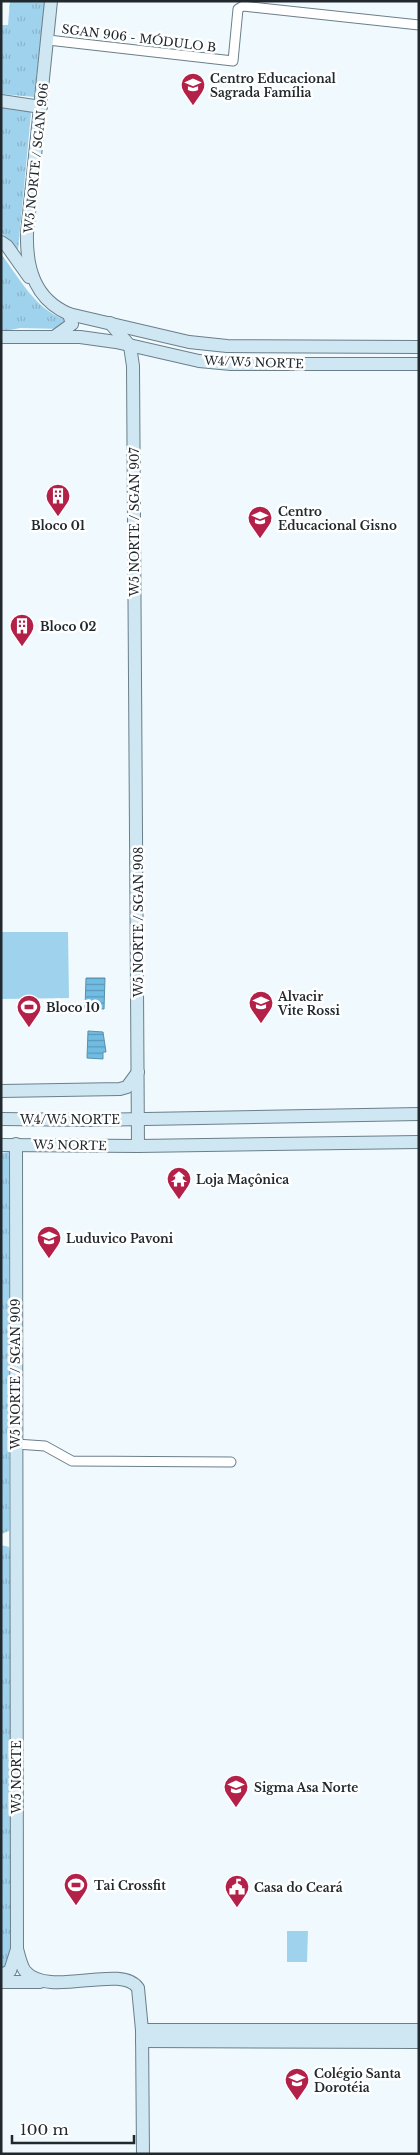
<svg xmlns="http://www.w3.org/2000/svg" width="420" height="2155" viewBox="0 0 420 2155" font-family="'Libre Baskerville',serif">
<defs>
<pattern id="grass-tufts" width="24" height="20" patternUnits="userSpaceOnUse" patternTransform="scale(1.25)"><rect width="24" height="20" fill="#9fd2ec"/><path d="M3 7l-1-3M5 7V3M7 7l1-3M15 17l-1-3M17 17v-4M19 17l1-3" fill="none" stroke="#89b4cb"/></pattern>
<pattern id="water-rules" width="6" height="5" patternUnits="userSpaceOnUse" patternTransform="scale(1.25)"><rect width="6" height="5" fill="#70bce3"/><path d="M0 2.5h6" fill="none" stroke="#5c99b8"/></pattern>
</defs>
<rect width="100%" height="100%" fill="#f0f9fd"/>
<!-- grass -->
<g fill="url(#grass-tufts)">
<path d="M10 1H45L34 97 1 94V25H8Z"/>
<path d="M1 105 24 107 31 113 18 250 1 232Z"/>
<path d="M1 254C21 280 37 313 70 321L65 329 20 328 1 332Z"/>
<path d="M9 1152V1531L1 1534V1153Z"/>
<path d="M1 1545 9 1547 10 1553 11 1968 1 1975Z"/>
</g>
<!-- pitch -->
<g fill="#9fd2ec">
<path d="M1 932H68L69 998 1 999Z"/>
<path d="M287 1931H308L307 1962H287Z"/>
</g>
<!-- water -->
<g fill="url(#water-rules)" stroke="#5890ad">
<path d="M86 978H105L104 1009 85 1008Z"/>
<path d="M88 1031 103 1032 106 1052H103V1059L87 1058Z"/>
</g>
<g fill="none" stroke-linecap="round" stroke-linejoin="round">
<defs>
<g id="street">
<path d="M48 40 233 61 238 9 243 6 419 25"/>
<path d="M16 1444 45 1446 72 1461 231 1462"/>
</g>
<g id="secondary">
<path d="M51 1 27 233C26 267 34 299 69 314L189 342 227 346 419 347"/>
<path d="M1 101 41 107"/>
<path d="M1 242 7 246 29 277"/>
<path d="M110 323 130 346 133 366 138 1146"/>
<path d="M1 337H80L116 342 199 361 231 364H419"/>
<path d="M54 337 72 324 69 314"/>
<path d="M1 1091 120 1089 127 1087 138 1072"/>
<path d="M1 1119 90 1120 419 1114"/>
<path d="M16 1144 17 1949C19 1956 21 1966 25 1971 48 1999 121 1963 138 1988L142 2030 143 2154"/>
<path d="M1 1145 138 1146 419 1142"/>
<path d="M1 1975 10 1971 17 1949"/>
<path d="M1 1982H40"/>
<path d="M142 2030H419"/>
<path d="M142 2041 419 2042"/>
</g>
</defs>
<!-- street casing -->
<use href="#street" stroke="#6b7f8a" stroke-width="11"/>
<!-- secondary casing -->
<use href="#secondary" stroke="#6b7f8a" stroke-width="14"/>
<!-- street -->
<use href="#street" stroke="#fff" stroke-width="9"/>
<!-- secondary -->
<use href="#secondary" stroke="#cfe7f3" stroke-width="12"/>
</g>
<!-- icons -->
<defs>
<symbol id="school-pin" viewBox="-11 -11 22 30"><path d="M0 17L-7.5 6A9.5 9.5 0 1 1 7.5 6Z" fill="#b32149" stroke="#fff"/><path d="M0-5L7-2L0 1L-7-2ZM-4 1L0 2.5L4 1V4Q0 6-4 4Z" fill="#fff"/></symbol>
<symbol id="building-pin" viewBox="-11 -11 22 30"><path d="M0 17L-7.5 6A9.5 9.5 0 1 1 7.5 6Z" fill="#b32149" stroke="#fff"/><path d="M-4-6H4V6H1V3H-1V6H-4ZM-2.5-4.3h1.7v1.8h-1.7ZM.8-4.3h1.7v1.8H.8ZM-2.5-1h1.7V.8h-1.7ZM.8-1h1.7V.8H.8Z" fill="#fff"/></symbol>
<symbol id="stadium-pin" viewBox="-11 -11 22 30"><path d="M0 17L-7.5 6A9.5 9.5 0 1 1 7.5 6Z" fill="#b32149" stroke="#fff"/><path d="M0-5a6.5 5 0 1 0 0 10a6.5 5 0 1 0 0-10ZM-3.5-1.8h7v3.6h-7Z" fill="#fff"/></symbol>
<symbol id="temple-pin" viewBox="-11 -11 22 30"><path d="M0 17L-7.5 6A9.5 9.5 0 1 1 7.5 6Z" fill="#b32149" stroke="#fff"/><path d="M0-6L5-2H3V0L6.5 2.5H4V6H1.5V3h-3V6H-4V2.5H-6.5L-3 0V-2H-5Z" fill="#fff"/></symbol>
<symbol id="civic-pin" viewBox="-11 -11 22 30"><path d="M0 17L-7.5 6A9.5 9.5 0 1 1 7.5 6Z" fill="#b32149" stroke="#fff"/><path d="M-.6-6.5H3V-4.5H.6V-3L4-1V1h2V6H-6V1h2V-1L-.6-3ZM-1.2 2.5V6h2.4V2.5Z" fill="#fff"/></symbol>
</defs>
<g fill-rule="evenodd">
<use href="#school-pin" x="179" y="71" width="28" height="38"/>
<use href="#building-pin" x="44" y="482" width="28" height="38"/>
<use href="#school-pin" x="246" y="504" width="28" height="38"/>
<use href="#building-pin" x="8" y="612" width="28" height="38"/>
<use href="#school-pin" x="247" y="989" width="28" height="38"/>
<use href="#stadium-pin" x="15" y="993" width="28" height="38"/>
<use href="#temple-pin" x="165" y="1165" width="28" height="38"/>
<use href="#school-pin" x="35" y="1224" width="28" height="38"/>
<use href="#school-pin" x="222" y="1773" width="28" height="38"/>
<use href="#stadium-pin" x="62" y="1871" width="28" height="38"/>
<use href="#civic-pin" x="223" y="1873" width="28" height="38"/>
<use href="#school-pin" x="283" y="2066" width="28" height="38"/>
</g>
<g text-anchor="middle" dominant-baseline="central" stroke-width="5" stroke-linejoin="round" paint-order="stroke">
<!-- street labels -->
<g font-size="12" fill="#21292e" stroke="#fff">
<text transform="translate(139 38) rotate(7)">SGAN 906 - MÓDULO B</text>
<text transform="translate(36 158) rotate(-84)">W5 NORTE / SGAN 906</text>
<text transform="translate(254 362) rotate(2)">W4/W5 NORTE</text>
<text transform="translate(134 522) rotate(-90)">W5 NORTE / SGAN 907</text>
<text transform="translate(138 922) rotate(-90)">W5 NORTE / SGAN 908</text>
<text x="70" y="1119">W4/W5 NORTE</text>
<text transform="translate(70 1145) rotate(1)">W5 NORTE</text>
<text transform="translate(15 1374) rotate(-90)">W5 NORTE / SGAN 909</text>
<text transform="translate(16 1777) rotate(-90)">W5 NORTE</text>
</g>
<!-- poi labels -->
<g font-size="12" font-weight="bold" fill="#21292e" stroke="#fff" text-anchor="start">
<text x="210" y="78">Centro Educacional<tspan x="210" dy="14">Sagrada Família</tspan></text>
<text x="278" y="511">Centro<tspan x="278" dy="14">Educacional Gisno</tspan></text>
<text x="58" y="525" text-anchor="middle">Bloco 01</text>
<text x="40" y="626">Bloco 02</text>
<text x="278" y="996">Alvacir<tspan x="278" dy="14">Vite Rossi</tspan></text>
<text x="46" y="1007">Bloco 10</text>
<text x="196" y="1179">Loja Maçônica</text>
<text x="66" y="1238">Luduvico Pavoni</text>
<text x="254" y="1787">Sigma Asa Norte</text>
<text x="94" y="1885">Tai Crossfit</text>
<text x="254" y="1887">Casa do Ceará</text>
<text x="314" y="2073">Colégio Santa<tspan x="314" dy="14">Dorotéia</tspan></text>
</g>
</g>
<!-- border -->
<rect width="420" height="2155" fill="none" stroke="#21292e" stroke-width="5"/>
<!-- scale -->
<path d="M12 2135v8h122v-8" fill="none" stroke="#21292e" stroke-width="2.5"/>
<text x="20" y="2135" font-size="15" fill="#21292e" stroke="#ffffff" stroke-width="4" paint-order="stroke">100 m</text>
</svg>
